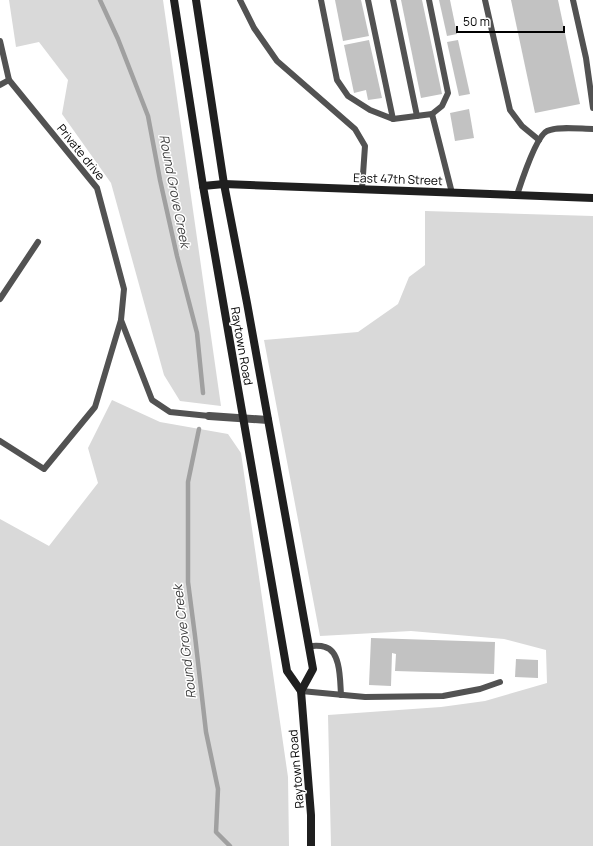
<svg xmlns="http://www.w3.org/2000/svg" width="593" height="846" viewBox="0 0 593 846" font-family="Manrope,sans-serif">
<rect width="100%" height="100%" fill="#fff"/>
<!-- green -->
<g fill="#d9d9d9">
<path d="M9 0H163L221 406 180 401 164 375 111 183 62 114 68 80 39 42 16 47Z"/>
<path d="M425 211 593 216V846H331L328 715 441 707 485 701 547 683 546 650 504 639 411 631 320 636 264 340 358 332 398 304 409 277 425 265Z"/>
<path d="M112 400 160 422 228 434 241 453 288 777 289 846H0V519L49 546 98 483 88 448Z"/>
</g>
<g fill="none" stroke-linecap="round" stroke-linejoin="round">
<!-- stream -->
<g stroke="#a0a0a0" stroke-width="4.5">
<path d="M100 0 118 39 148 116 160 180 177 256 197 333 203 393"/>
<path d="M199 429 188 482V582L195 636 206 732 218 789 216 832 230 846"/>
</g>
</g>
<!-- building -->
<g fill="#c2c2c2">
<path d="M335 0H361L369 36 343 41Z"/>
<path d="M401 0H422L442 94 421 98Z"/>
<path d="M439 0H450L457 34 447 36Z"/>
<path d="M511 0H558L580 104 535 113Z"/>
<path d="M369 40 382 98 368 100 366 90 354 93 344 45Z"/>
<path d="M458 40 470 94 459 96 447 42Z"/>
<path d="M469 109 474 138 455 141 450 113Z"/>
<path d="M371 638 495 642 494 674 395 671 396 654 392 653 391 686 369 685Z"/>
<path d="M516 659 538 660V678L515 677Z"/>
</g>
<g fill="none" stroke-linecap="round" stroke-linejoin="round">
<!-- service -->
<g stroke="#525252" stroke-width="6">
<path d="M240 0 254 28 277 61 355 129 365 146 362 189"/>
<path d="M321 0 337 80 348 96 370 110 393 119 432 114 452 193"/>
<path d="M368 0 393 119"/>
<path d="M393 0 417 116"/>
<path d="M429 0 448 93 442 106 432 114"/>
<path d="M485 0 510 110 522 126 539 140"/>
<path d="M573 0 586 58 593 108"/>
<path d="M0 41 9 80 97 188 124 289 121 320 152 400 170 412 209 416"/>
<path d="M0 85 9 80"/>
<path d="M517 195C521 183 536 136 547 131 557 126 581 129 593 129"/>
<path d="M0 299 38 242"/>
<path d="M0 441 44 469 95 407 121 320"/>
<path d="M309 646C314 646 320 645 325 647 341 651 340 681 341 695"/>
<path d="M301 691 365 697 443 696 480 689 500 682"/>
</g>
<!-- minor -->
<path stroke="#525252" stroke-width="8" d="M209 416 268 420"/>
<!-- secondary -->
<g stroke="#1f1f1f" stroke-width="8">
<path d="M174 0 203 186 287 671 301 691 311 815V846"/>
<path d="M196 0 224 184 247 303 313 669 301 691"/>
<path d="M203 186 224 184 593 198"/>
</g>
</g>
<g text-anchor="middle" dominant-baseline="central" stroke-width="3" stroke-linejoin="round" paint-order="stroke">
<!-- street labels -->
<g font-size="12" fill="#000" stroke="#fff">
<text transform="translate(81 152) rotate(51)">Private drive</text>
<text transform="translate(398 179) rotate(2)">East 47th Street</text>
<text transform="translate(242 346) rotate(80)">Raytown Road</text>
<text transform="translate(296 769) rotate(-95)">Raytown Road</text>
</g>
<!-- water labels -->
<g font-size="13" font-style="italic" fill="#414141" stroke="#fff">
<text transform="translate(175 191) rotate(79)">Round Grove Creek</text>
<text transform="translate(184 642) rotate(-97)">Round Grove Creek</text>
</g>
</g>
<!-- scale -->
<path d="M457 26v6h107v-6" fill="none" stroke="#000000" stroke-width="2"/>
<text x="463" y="26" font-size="12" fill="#000000" stroke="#ffffff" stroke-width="3" paint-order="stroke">50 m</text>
</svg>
